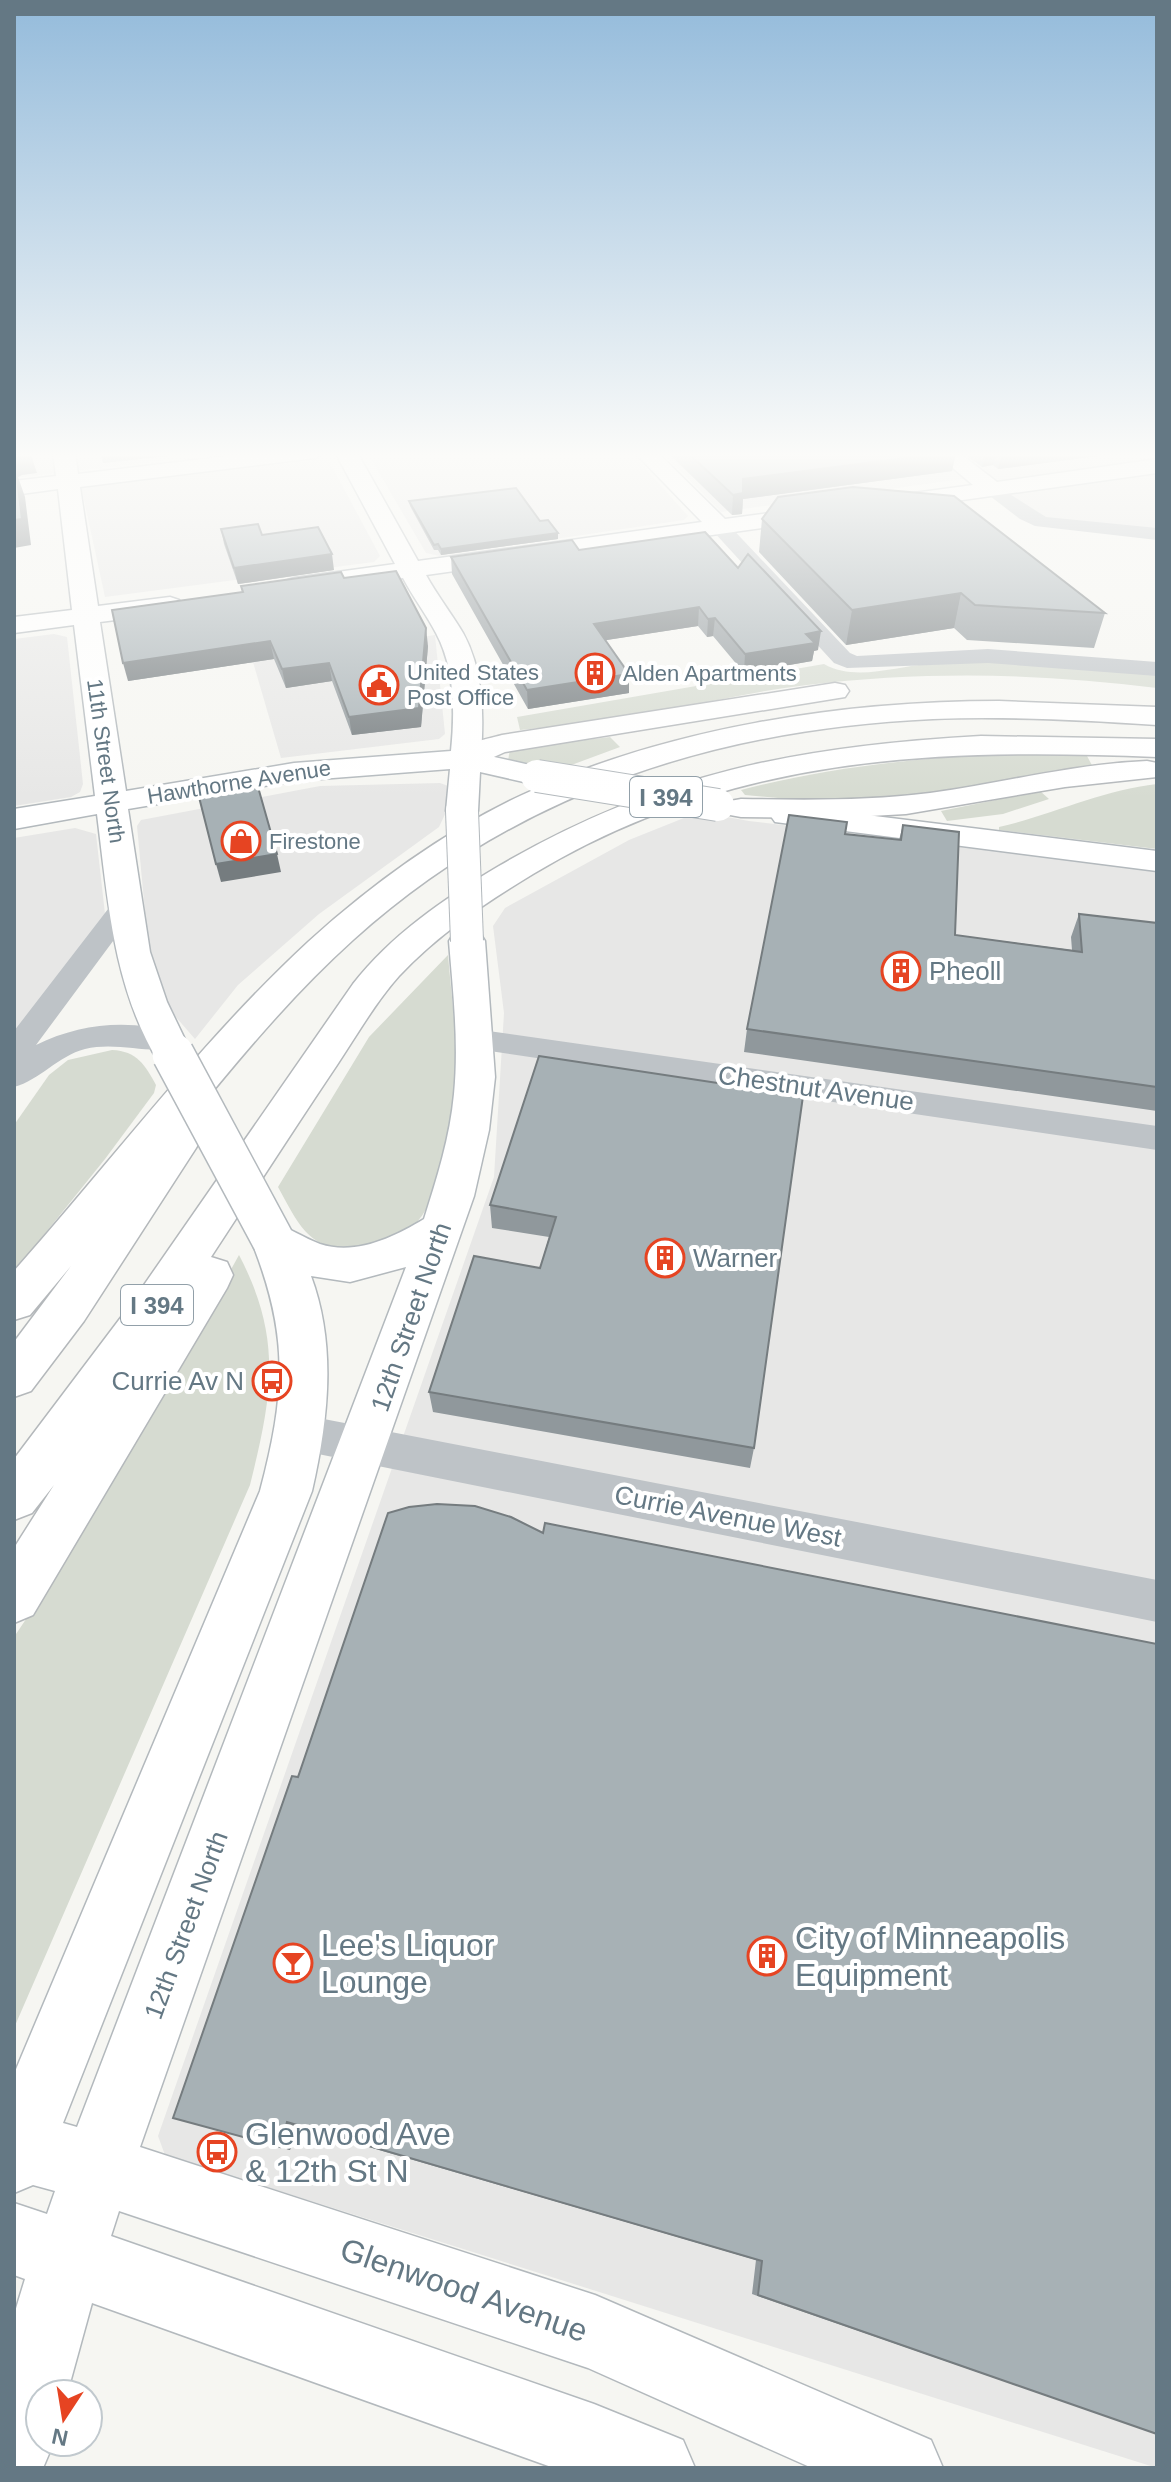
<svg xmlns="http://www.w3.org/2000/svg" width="1171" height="2482" viewBox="0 0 1171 2482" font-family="Arial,sans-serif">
<rect width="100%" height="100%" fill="#f6f6f2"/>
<!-- built -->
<g fill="#e7e7e6">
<path d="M14 452H234L14 478Z"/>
<path d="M403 452H631L688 516 684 520 440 556 426 553 371 459 376 455Z"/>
<path d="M662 452H1157V530L1050 520 977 477 721 512Z"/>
<path d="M328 459 380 556 374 562 105 597 81 486Z"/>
<path d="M54 634 67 637 83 784 80 792 71 797 14 806V639Z"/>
<path d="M435 635 445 734 439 739 281 758 253 662Z"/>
<path d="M440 783 451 787 455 793 439 827 319 914 238 985 195 1039 168 1008 149 955 137 826 141 820 320 786Z"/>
<path d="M699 812 749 821 1157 871V2468L165 2155 158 2136 494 1177 504 1013 493 926 505 908 629 840Z"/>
<path d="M75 828 96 834 105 914 14 1042V838Z"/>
</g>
<!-- green -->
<g fill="#d6dbd1">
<path d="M986 661 1157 675V688C1040 673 924 671 807 685 754 691 703 704 652 713 608 721 564 726 520 730L517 717 824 664C855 682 897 666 929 664 948 662 967 662 986 661Z"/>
<path d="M610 737 620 747 566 767 508 761 510 749Z"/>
<path d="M1006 754 1087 756 1094 769 889 799 799 800 745 795 741 790C829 767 916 758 1006 754Z"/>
<path d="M1157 784V849L999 830V827C1052 815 1102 790 1157 784Z"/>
<path d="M1040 791 1049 799 1003 814 947 821 941 811Z"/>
<path d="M448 955C451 993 457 1033 456 1071 456 1103 448 1135 440 1167 435 1186 431 1207 417 1222 405 1235 380 1244 362 1247 311 1255 300 1227 278 1187L369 1037Z"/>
<path d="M112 1050C137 1051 145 1065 156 1085L154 1093 105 1159 14 1272V1125L49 1075 68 1060Z"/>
<path d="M239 1255C283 1339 272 1396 250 1485L14 2028V1637C98 1515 167 1385 239 1255Z"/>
</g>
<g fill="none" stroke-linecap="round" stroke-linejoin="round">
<defs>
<g id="secondary">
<path d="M53 452H75L78 474 263 452H326L315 458 80 487 98 606 170 597 179 600 183 605 179 610 170 613 100 622 126 791 294 763 451 751C455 712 455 668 436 633 426 614 413 597 403 578L294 594 285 591 281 586 285 581 294 578 395 564 335 452H357L418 561 702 522 634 452H657L725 519 820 506 828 508 832 513 828 518 820 520 426 575C437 595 451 613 463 633 483 669 484 713 481 754L548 769 552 776 548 783 537 785 480 772 478 811 473 818 462 821 451 818 446 811 450 769 294 781 128 809 150 952 167 1002 192 1054 187 1063 173 1067 159 1063C113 987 108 901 97 814L14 829V809L95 796 74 625 14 633V617L72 610 58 489 14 495V481L56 476Z"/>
<path d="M934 452H958L997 482 1157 459V473L884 511 876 509 873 504 876 499 884 497 973 485Z"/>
<path d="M786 805 1157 851V871L775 822 770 815 775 808Z"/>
<path d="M467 930 480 933 485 941 495 1077 489 1130 474 1196 140 2147 595 2295 931 2440 943 2468H812L588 2368 119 2211 111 2236 594 2404 683 2440 695 2468H554L92 2303 67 2394H40V2442H54L43 2468H14V2315L25 2279 14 2275V2203L47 2214 55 2191 33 2185 14 2193V2074L260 1491C286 1393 289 1334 251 1240L257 1228 273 1223C290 1228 304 1238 320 1244 356 1256 394 1237 424 1219 437 1178 450 1137 454 1094 459 1043 453 992 449 941L454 933ZM406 1267 77 2127 63 2123 312 1491C328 1421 337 1346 311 1276L350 1282Z"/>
</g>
<g id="highway">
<path d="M835 683 845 685 849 691 845 697 505 752 476 765 465 768 454 765 450 759C461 743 484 740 502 735Z"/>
<path d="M999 701 1157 707V725C1083 720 1008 716 933 719 715 729 517 792 353 940 291 996 238 1060 186 1124L196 1126 202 1137 196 1148 84 1321 31 1391 14 1397V1342L71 1266 30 1315 14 1320V1271C112 1161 200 1042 308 942 371 885 445 831 522 795 667 728 841 701 999 701Z"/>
<path d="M981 736 1157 739V757C932 748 731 755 533 874 485 903 437 935 399 976 375 1003 357 1035 337 1065 294 1129 253 1193 211 1257L227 1262 233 1275 227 1288 33 1615 14 1623V1548L54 1485 32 1513 14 1520V1459L128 1308 353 984C391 935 445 898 499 866 658 773 799 746 981 736Z"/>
<path d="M1147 761 1157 763V777L1065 787 906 814 835 818 741 817 730 815 725 808 730 801 741 799C804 800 867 801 930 793 1003 783 1073 764 1147 761Z"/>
</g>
</defs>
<!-- secondary casing -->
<use href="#secondary" stroke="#b3b9bd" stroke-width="3"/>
<!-- highway casing -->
<use href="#highway" stroke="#b4b8bb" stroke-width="3"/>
<!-- street -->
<g fill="#bec3c7" fill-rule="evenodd">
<path d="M992 483 1046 517 1157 528V540L1035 526 1020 519 986 493 983 489 986 485Z"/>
<path d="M719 520 726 522 850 653 857 656 988 649 1157 662V676L988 663 847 668 834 663 712 530 709 526Z"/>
<path d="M125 897 135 900 139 906 36 1045C81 1023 129 1019 177 1033L182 1040 177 1047C150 1055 117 1041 85 1049 58 1056 40 1080 14 1087V1031L115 900Z"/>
<path d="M474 1029 1157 1126V1150L463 1047 458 1040 463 1033Z"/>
<path d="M298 1414 1157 1580V1622L298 1450 284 1445 278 1432 284 1419Z"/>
</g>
<!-- secondary -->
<use href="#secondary" fill="#fff" fill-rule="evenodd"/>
<!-- highway -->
<use href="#highway" fill="#fff" fill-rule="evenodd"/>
<defs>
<g id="secondary-bridge-far1">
<path d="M537 776 718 805"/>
<path d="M462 811 467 941"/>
</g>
<path id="secondary-bridge" d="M173 1054 273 1240"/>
</defs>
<!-- secondary-bridge-far1 casing -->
<use href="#secondary-bridge-far1" stroke="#b3b9bd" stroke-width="34" stroke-linecap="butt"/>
<!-- secondary-bridge casing -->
<use href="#secondary-bridge" stroke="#b3b9bd" stroke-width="44" stroke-linecap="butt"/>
<!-- secondary-bridge-far1 -->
<use href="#secondary-bridge-far1" stroke="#fff" stroke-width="32"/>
<!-- secondary-bridge -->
<use href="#secondary-bridge" stroke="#fff" stroke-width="41"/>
</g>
<!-- wall -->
<g fill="#90989c">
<path d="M667 452H956L952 471 743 499 742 514 732 515Z"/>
<path d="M962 452H1128L998 469 993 465 982 467Z"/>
<path d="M409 501 540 521 558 533V539L441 555 438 550H434L410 506Z"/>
<path d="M762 519 1105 613 1094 648 967 640 954 628 846 645 759 552Z"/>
<path d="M221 529 262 535 334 570 238 584 224 544Z"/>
<path d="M579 550 738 568 818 650 814 651 812 661 744 673 713 636 707 637 698 626 606 640 629 693 528 709 452 574 451 557Z"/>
<path d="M344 578 428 646 421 727 352 735 332 681 286 688 274 659 128 681 242 592 241 586Z"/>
<path d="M903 825 955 935 1072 950 1071 937 1079 914 1157 923V1111L744 1052 747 1029 899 840Z"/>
<path d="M539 1056 754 1448 750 1468 433 1412 429 1392 540 1268 549 1237 492 1228 490 1205Z"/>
<path d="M292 1776 1157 2434 752 2294 756 2260 297 2126 290 2150 173 2118Z"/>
</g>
<!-- shaded-wall -->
<g fill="#757c7f">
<path d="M14 452H30L37 473 22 475 18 477 25 497 31 545 14 548Z"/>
<path d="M100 452H208L103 463Z"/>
<path d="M951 452H956L952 471 743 499 742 514 732 515 733 495 743 479Z"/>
<path d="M985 452H996L993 465 982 467Z"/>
<path d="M1003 452H1128L998 469Z"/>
<path d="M558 533V539L441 555V549Z"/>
<path d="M332 554 334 570 238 584 234 568Z"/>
<path d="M961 593 954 628 846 645 852 610Z"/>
<path d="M699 607 698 626 594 642V624Z"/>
<path d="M715 618 713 636 707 637 708 619Z"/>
<path d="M426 628 428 646 421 727 352 735 349 717Z"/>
<path d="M821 631 818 650 814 651 812 661 744 673 745 654 806 634Z"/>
<path d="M270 641 274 659 128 681 123 663Z"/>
<path d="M329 663 332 681 286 688 282 669Z"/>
<path d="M629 674V693L528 709 527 690Z"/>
<path d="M277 854 281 872 221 882 216 864Z"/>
<path d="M287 2122 297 2126 290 2150 280 2147Z"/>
</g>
<!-- building -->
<g fill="#a7b1b5" stroke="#757c7f" stroke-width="2">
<path d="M687 452H951L743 479V493L733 495Z"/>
<path d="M14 471H16L22 519 14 520Z"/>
<path d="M853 487 954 496 1105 613 975 605 961 593 852 610 762 519 778 497Z"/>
<path d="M516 488 540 521 548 520 558 533 441 549 438 544 434 545 409 501Z"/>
<path d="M258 524 262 535 318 527 332 554 234 568 221 529Z"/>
<path d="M705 532 738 568 748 554 821 631 806 634 815 643 745 654 715 618 708 619 699 607 594 624 629 674 527 690 451 557 572 540 579 550Z"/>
<path d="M396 571 426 628 419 708 349 717 329 663 282 669 270 641 123 663 112 610 243 592 241 586 341 572 344 578Z"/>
<path d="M258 787 277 854 216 864 199 797Z"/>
<path d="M789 815 847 822 845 834 901 840 903 825 959 832 955 935 1082 952 1079 914 1157 923V1087L747 1029Z"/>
<path d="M539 1056 803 1096 754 1448 429 1392 474 1256 540 1268 556 1217 490 1205Z"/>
<path d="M437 1504 475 1506 511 1517 543 1533 545 1523 1157 1644V2434L758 2295 762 2261 287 2122 280 2147 173 2118 292 1776 298 1777 388 1513 409 1507Z"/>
</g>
<!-- sky -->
<linearGradient id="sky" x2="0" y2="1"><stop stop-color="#94bbdb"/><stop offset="0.57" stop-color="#fbfbf9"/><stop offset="1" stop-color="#fbfbf9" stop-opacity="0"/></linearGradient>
<rect width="1171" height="799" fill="url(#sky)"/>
<!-- icons -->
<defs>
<symbol id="building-ring" viewBox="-11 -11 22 22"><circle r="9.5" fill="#fff" stroke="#e64422" stroke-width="1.5"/><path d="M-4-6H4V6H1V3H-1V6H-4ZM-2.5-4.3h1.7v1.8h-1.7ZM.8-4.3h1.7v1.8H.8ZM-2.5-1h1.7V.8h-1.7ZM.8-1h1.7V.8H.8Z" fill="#e64422"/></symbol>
<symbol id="civic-ring" viewBox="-11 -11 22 22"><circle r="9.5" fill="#fff" stroke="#e64422" stroke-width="1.5"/><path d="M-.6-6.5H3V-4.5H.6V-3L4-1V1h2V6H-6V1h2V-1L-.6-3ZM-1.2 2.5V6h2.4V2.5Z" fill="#e64422"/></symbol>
<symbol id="shop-ring" viewBox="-11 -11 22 22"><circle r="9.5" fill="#fff" stroke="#e64422" stroke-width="1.5"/><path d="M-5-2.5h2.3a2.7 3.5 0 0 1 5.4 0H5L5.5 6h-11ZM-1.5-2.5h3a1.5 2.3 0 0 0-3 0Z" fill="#e64422"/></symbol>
<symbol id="bus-ring" viewBox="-11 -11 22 22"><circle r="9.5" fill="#fff" stroke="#e64422" stroke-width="1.5"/><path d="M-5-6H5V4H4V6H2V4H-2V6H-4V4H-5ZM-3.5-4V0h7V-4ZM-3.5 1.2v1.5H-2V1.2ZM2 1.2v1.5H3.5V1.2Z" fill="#e64422"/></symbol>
<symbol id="bar-ring" viewBox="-11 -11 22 22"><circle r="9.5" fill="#fff" stroke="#e64422" stroke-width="1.5"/><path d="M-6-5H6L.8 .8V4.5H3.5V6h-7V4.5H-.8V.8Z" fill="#e64422"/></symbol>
</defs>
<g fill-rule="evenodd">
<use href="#building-ring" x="573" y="651" width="44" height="44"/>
<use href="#civic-ring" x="357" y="663" width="44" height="44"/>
<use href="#shop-ring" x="219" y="819" width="44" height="44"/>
<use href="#building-ring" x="879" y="949" width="44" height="44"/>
<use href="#building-ring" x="643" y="1236" width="44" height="44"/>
<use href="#bus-ring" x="250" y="1359" width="44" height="44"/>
<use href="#building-ring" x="745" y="1934" width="44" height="44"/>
<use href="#bar-ring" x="271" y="1941" width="44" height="44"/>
<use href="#bus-ring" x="195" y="2130" width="44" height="44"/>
</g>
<g text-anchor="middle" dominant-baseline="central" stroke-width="8" stroke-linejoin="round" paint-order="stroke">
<!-- far-poi labels -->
<g font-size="22" fill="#647884" stroke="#fff" text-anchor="start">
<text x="407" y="672">United States<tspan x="407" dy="25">Post Office</tspan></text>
<text x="623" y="673">Alden Apartments</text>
<text x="269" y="841">Firestone</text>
</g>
<!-- far-street labels -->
<g font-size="22" fill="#647884" stroke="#fff">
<text transform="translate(106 761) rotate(82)">11th Street North</text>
<text transform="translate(239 782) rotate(-9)">Hawthorne Avenue</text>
</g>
<!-- shield labels -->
<g fill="#fff" stroke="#92a0a9" stroke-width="2">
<rect x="630" y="777" width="72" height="40" rx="6"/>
<rect x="121" y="1285" width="72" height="40" rx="6"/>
</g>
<g font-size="24" font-weight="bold" fill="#647884">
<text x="666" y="797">I 394</text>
<text x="157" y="1305">I 394</text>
</g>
<!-- poi labels -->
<g font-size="26" fill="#647884" stroke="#fff" text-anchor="start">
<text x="929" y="971">Pheoll</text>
<text x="693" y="1258">Warner</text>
<text x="244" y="1381" text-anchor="end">Currie Av N</text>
</g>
<!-- street labels -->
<g font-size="26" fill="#647884" stroke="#fff">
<text transform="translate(816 1088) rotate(8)">Chestnut Avenue</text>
<text transform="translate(411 1317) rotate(-71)">12th Street North</text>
<text transform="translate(728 1516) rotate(11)">Currie Avenue West</text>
<text transform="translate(186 1925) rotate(-70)">12th Street North</text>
</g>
<!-- near-poi labels -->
<g font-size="32" fill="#647884" stroke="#fff" text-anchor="start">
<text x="795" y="1938">City of Minneapolis<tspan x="795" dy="37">Equipment</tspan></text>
<text x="321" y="1945">Lee's Liquor<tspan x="321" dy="37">Lounge</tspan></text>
<text x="245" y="2134">Glenwood Ave<tspan x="245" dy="37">&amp; 12th St N</tspan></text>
</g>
<!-- near-street labels -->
<g font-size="32" fill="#647884" stroke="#fff">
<text transform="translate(464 2290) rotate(19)">Glenwood Avenue</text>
</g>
</g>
<!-- border -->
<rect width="1171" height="2482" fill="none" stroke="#647884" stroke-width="32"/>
<!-- north arrow -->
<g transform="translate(64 2418) rotate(192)"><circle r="38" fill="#ffffff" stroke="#c1c9ce" stroke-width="2"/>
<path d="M0-6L14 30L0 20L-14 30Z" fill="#e64422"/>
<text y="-12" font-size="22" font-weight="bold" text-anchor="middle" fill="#647884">N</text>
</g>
</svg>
